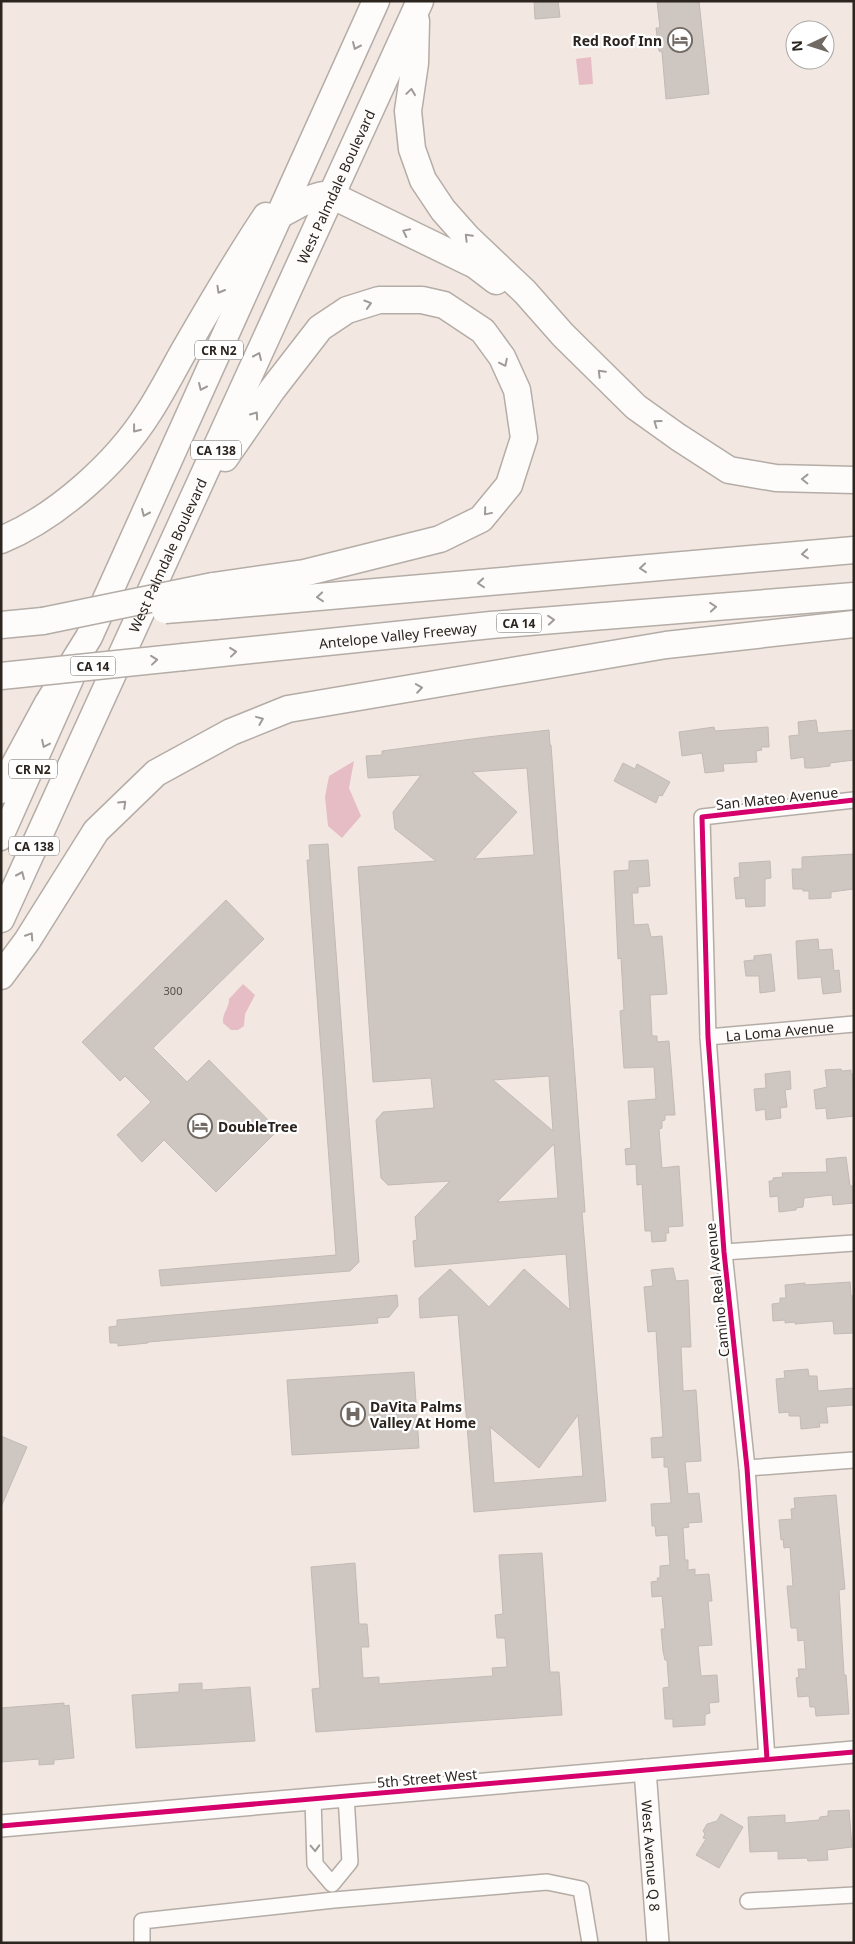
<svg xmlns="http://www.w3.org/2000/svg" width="855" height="1944" viewBox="0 0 855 1944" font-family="'Noto Sans',sans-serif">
<rect width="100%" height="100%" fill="#f3e8e1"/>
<!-- water -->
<g fill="#e6bdc4">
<path d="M591 57 593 84 579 85 576 59Z"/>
<path d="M354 761 349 788 361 816 342 838 328 826 325 797 329 776Z"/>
<path d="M243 984 255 995 245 1014 244 1026 238 1030H231L223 1023C222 1013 229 1009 229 999Z"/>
</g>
<!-- building -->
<g fill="#cec7c1" stroke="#c2bab4" fill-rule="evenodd">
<path d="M534 1H558L560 17 535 19Z"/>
<path d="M657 1H699L709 94 666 99 662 52 659 51 656 28H660Z"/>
<path d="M816 720 818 733 854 730V760L830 763V766L813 768H805L804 757 791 759 789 736 799 735 798 722Z"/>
<path d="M714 727 715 731 768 727 769 747H761L762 750 756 751 757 762 723 764 724 771 705 773 702 753 682 756 679 732Z"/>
<path d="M549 730 550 745H551L585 1212H582L606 1501 474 1512 458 1315 420 1318 419 1298 450 1269 489 1307 524 1269 570 1310 566 1254 415 1267 413 1241 417 1240 415 1217 450 1181 388 1185 381 1178 376 1120 383 1112 434 1108 431 1078 373 1082 358 867 436 861 395 829 393 812 421 775 368 778 366 756 382 755V751L487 737ZM527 768 534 855 474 859 517 812 472 772ZM549 1076 553 1131 493 1080ZM554 1144 558 1198 497 1202ZM578 1415 583 1476 494 1483 490 1427 539 1468Z"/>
<path d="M623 763 635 769 637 764 670 782 662 796 659 795 656 803 614 781Z"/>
<path d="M328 844 359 1262 350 1271 161 1286 159 1270 336 1255 307 860H310L309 845Z"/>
<path d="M854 854V889L831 892V898L809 899V891H803V889H793L792 869H802V857Z"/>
<path d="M648 860 650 886 638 887V893H632L634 925 648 924 651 937 662 936 667 994 650 995 652 1036H657V1042L669 1041 675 1115H665V1120L662 1121V1128L659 1129 662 1168 679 1166 683 1226 668 1227 669 1233H666V1241L652 1242 651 1231H645L642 1184 637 1185 636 1164 626 1165 625 1149 631 1148 628 1101 656 1099 654 1067 624 1068 620 1011 624 1010 621 958 618 959 614 871 629 870V861Z"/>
<path d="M770 861 771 878 765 879V906L746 907 745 898 736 899 734 878 740 877 739 863Z"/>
<path d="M226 900 264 939 153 1048 187 1082 209 1060 278 1130 216 1192 164 1140 142 1162 117 1135 151 1102 125 1076 120 1081 82 1042Z"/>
<path d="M818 939 819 950 832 949 834 971 839 970 841 992 823 994 821 977 798 979 796 941Z"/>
<path d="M771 954 775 991 760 993 759 976H746L744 961 754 960V956Z"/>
<path d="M841 1069 842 1071 851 1070V1074H853L854 1116 827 1119 826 1108 816 1109 814 1090 827 1087 825 1070Z"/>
<path d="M790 1071 791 1089 785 1090 787 1107 780 1108 781 1118 766 1120 765 1109 756 1111 754 1089 766 1088 765 1074Z"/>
<path d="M846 1157 850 1186H854V1203L833 1205 832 1195 804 1198 803 1207 796 1208V1210L779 1212 778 1196 770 1197 769 1181H773V1178L783 1177 782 1173 827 1172 826 1159Z"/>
<path d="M673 1268 676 1281 688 1280 691 1347H681L683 1391 696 1390 701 1461 685 1462 688 1494 699 1493 702 1522 688 1523 689 1527 683 1528 685 1560H688V1570L695 1569V1575L709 1574 712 1601H708L712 1645 698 1646 701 1676 717 1675 719 1702 709 1703 710 1713 706 1714 705 1716V1725L673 1727V1719H665L663 1688 669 1687 667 1660H665L663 1651 661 1629H665L662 1596 652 1597 651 1582 658 1581 657 1578H660V1566L670 1565 668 1535 656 1536 655 1526H652L651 1504 671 1503 668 1467H664V1457L652 1458 651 1438 663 1437 656 1331 648 1332 644 1287 653 1286 651 1270Z"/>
<path d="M850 1282 851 1296H854V1333L834 1334 833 1321 795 1324V1322L785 1323V1320L773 1321 772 1304 780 1303V1298H786L785 1285 805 1283V1285Z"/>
<path d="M397 1295 398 1306 389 1317 377 1318 378 1323 148 1342V1343L118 1346V1343H110L109 1327 117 1326V1320Z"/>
<path d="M808 1369 809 1376H817L818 1391 854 1388V1405L826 1407 828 1423H819L820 1427 801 1429 800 1416H789V1412L779 1413 776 1379 785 1378 784 1371Z"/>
<path d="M414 1372 419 1448 292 1455 287 1380Z"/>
<path d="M1 1436 27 1447 1 1507Z"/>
<path d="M836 1495 845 1589 839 1590 844 1675H846L849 1714 816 1716 815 1707H810L809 1696 798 1697 796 1678 799 1677 798 1669H806L804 1640 798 1641 797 1628H791L787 1586H793L790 1547 784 1548 783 1539 781 1540 779 1520 792 1519 791 1509 795 1508 794 1498Z"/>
<path d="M542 1553 550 1672H559L562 1715 316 1732 312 1689 320 1688 311 1567 355 1563 359 1624H367L369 1647H361L363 1678 379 1677V1684L493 1676 492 1668 507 1667 505 1638H497L495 1615 503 1614 499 1555Z"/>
<path d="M202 1683V1690L250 1687 255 1741 136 1748 132 1695 179 1692V1684Z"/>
<path d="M64 1703V1706L69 1705 74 1758 54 1760V1764L39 1765V1759L1 1762V1708Z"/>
<path d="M849 1810 852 1847 827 1850 828 1860 808 1861 807 1858 778 1859V1851L750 1852 748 1817 785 1815V1823L819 1820 820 1817 828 1816V1811Z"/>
<path d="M721 1814 743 1827 719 1868 696 1855 706 1839 703 1838 705 1834 703 1831 707 1824 717 1821Z"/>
</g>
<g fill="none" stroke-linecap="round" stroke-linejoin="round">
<defs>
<g id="street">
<path id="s1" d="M708 1037 854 1024"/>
<path d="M724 1252 854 1243"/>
<path d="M747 1468 854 1460"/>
<path d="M767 1759 747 1468 724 1252 708 1037 702 817 854 800"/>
<path d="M313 1799 315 1864 332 1884 350 1862 346 1796"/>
<path d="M748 1901 854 1895"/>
<path d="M142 1943V1921L334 1900 547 1882 581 1889 590 1943"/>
</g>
<g id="secondary">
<path id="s2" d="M645 1770 658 1943"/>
<path d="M1 1826 854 1752"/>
</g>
<path id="primary" d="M1 839 74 675"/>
<g id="highway">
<path d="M416 21 415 63 408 111 412 149 423 180 443 210 467 237 525 292 563 335 636 407 678 437 729 470 776 478 854 480"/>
<path d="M279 215C295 208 314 193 331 195L475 265 496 281"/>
<path d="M1 540C57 517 117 463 149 412 162 392 173 370 185 349 211 304 237 259 266 216"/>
<path d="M213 586 304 573 440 539 481 519 509 485 524 438 517 390 502 357 483 331 444 305 422 300H379L347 310 320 328 272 390 225 458"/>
<path d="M216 606 854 550"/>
<path d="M1 625 43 621"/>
<path id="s3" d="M184 657 491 625 854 596"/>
<path d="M1 790 48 703 89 637 376 1"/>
<path id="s4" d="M1 919 420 1"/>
<path d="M1 976 27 941 96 831 156 773 231 732 288 709 666 645 854 624"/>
</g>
</defs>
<!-- street casing -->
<use href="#street" stroke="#b4aca6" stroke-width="18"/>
<!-- secondary casing -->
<use href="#secondary" stroke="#b4aca6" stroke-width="24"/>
<!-- primary casing -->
<use href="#primary" stroke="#b4aca6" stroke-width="25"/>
<!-- highway casing -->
<use href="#highway" stroke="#b4aca6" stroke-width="29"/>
<!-- street -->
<use href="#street" stroke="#fdfcfa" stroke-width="15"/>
<!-- secondary -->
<use href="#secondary" stroke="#fdfcfa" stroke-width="21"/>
<!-- primary -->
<use href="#primary" stroke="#fdfcfa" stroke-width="22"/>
<!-- highway -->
<use href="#highway" stroke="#fdfcfa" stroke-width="26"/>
<defs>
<g id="highway-bridge">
<path d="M165 610 216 606"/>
<path d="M43 621 213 586"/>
<path d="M1 676 184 657"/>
</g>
</defs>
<!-- highway-bridge casing -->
<use href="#highway-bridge" stroke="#b4aca6" stroke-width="29" stroke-linecap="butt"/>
<!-- highway-bridge -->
<use href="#highway-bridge" stroke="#fdfcfa" stroke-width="26"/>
<defs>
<g id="cycleway">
<path d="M767 1759 747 1468 724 1252 708 1037 702 817 854 800"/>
<path d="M1 1826 854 1752"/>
</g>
</defs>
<!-- cycleway casing -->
<use href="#cycleway" stroke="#fff" stroke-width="8"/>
<!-- cycleway -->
<use href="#cycleway" stroke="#d6006c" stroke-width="5"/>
</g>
<!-- one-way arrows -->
<defs><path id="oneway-chevron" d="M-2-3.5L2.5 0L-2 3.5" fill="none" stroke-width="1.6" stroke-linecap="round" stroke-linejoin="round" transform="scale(1.25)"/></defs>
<g stroke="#9e9b97">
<use href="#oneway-chevron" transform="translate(356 46) rotate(114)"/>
<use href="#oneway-chevron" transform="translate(411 92) rotate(-82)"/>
<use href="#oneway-chevron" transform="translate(406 232) rotate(-154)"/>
<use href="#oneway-chevron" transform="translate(468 237) rotate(-135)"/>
<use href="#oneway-chevron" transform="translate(220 290) rotate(120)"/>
<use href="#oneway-chevron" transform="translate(368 304) rotate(-17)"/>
<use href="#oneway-chevron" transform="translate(258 356) rotate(-66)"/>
<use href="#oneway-chevron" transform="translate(504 363) rotate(64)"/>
<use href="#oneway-chevron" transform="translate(601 373) rotate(-135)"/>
<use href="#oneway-chevron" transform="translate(202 387) rotate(114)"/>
<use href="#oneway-chevron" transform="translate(255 415) rotate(-55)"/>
<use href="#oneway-chevron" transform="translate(657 423) rotate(-144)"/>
<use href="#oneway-chevron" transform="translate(136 429) rotate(128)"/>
<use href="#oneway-chevron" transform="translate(805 479) rotate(-179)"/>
<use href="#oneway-chevron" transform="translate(487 512) rotate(130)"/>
<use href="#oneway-chevron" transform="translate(145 513) rotate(114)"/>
<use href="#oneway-chevron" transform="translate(805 554) rotate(175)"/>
<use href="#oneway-chevron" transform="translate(643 568) rotate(175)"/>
<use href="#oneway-chevron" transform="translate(481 583) rotate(175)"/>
<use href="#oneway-chevron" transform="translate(320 597) rotate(175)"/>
<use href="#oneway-chevron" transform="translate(713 607) rotate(-5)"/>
<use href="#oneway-chevron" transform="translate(551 620) rotate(-5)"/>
<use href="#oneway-chevron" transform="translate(233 652) rotate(-6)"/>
<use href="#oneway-chevron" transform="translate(154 660) rotate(-6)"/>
<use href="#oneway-chevron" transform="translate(419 688) rotate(-9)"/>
<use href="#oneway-chevron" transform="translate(260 720) rotate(-22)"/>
<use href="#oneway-chevron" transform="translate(45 744) rotate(115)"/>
<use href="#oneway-chevron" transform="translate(123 804) rotate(-44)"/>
<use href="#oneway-chevron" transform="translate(21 875) rotate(-66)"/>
<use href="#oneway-chevron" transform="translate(30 936) rotate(-57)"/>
<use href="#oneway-chevron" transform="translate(315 1848) rotate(88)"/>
</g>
<!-- icons -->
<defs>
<symbol id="hotel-ring" viewBox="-11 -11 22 22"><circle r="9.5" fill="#fff" stroke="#716963" stroke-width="1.5"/><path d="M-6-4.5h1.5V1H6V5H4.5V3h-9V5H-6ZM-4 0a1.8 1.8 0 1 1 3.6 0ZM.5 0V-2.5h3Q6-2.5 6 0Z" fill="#716963"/></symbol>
<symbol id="hospital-ring" viewBox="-11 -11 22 22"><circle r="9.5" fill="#fff" stroke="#716963" stroke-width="1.5"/><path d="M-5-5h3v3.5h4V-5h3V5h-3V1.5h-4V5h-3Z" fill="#716963"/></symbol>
</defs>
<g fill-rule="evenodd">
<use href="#hotel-ring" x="666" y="26" width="28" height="28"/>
<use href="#hotel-ring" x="186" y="1112" width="28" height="28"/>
<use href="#hospital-ring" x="339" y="1400" width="28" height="28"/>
</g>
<g text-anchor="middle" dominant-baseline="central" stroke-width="4.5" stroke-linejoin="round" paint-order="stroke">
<!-- number labels -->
<g font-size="11" fill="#544d48">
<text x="173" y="990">300</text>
</g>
<!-- shield labels -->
<g fill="#fff" stroke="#6b6662" stroke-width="1">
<rect x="195" y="340.5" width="48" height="19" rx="4"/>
<rect x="191" y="440.5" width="50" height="19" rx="4"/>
<rect x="496.5" y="613.5" width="45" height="19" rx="4"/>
<rect x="70.5" y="656.5" width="45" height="19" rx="4"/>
<rect x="9" y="759.5" width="48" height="19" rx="4"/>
<rect x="9" y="836.5" width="50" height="19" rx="4"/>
</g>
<g font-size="12" font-weight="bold" fill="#2b241f">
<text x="219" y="350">CR N2</text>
<text x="216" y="450">CA 138</text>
<text x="519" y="623">CA 14</text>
<text x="93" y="666">CA 14</text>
<text x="33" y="769">CR N2</text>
<text x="34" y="846">CA 138</text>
</g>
<!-- poi labels -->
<g font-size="14" font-weight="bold" fill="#2b241f" stroke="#fff" text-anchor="start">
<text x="662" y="40" text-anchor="end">Red Roof Inn</text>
<text x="218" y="1126">DoubleTree</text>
<text x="370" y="1406">DaVita Palms<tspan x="370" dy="16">Valley At Home</tspan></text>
</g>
<!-- street labels -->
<g font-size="14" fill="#2b241f" stroke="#fff">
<text stroke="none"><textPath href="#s4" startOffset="805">West Palmdale Boulevard</textPath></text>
<text stroke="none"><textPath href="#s4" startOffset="400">West Palmdale Boulevard</textPath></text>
<text stroke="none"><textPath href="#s3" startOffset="215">Antelope Valley Freeway</textPath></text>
<text transform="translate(777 798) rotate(-6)">San Mateo Avenue</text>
<text stroke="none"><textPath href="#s1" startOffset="72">La Loma Avenue</textPath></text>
<text transform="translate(717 1290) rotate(-96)">Camino Real Avenue</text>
<text transform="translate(427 1778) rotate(-5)">5th Street West</text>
<text stroke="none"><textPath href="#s2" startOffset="86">West Avenue Q 8</textPath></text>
</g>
</g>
<!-- border -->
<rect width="855" height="1944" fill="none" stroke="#2b241f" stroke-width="5"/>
<!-- north arrow -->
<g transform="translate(810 45) rotate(266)"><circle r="24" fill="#ffffff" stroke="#aaa7a5"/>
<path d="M0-4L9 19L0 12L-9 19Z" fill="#716963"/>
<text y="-8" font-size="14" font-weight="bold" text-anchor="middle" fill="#2b241f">N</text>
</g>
</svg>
